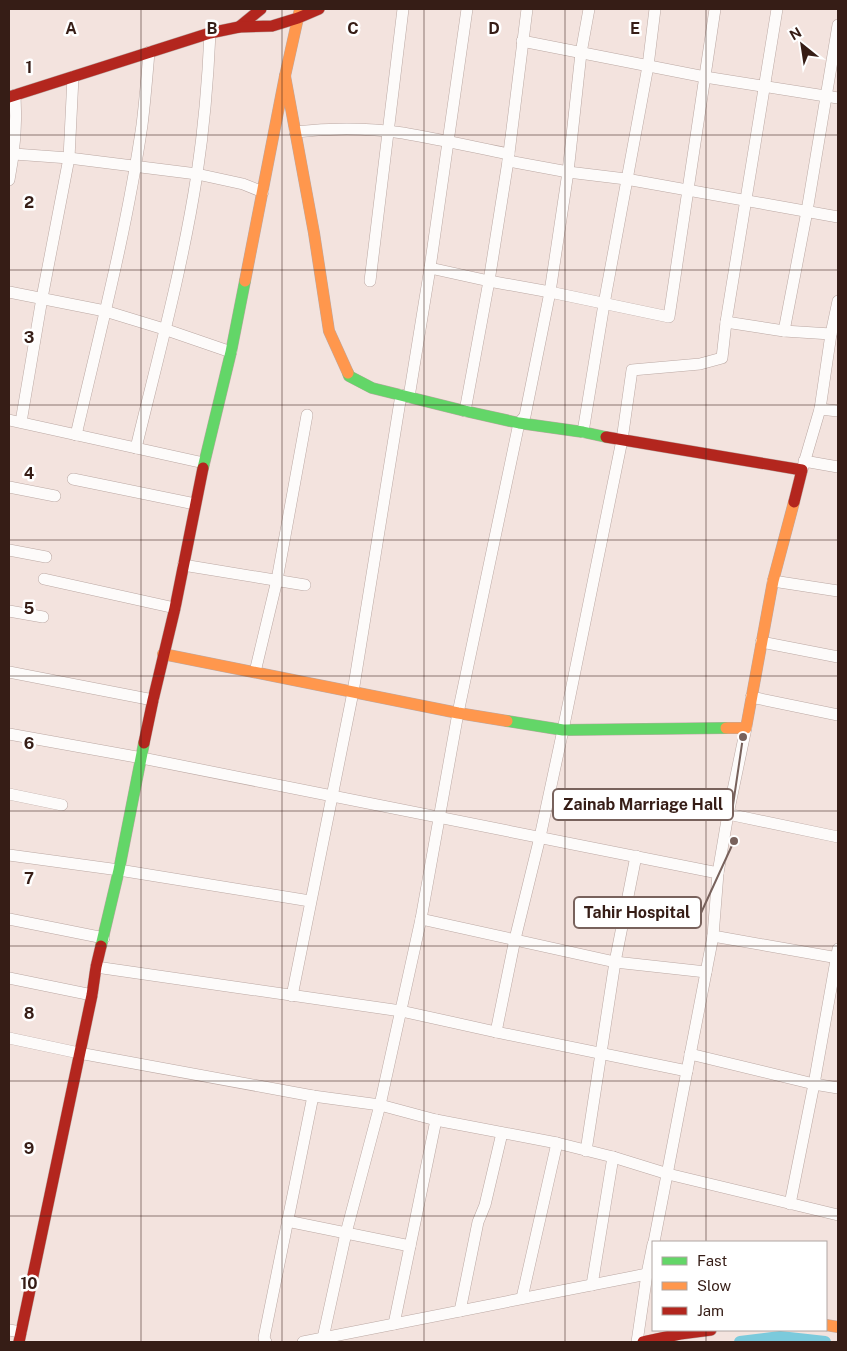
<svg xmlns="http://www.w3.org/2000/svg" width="847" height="1351" viewBox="0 0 847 1351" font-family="'Public Sans',sans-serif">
<rect width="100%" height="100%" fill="#f3e3de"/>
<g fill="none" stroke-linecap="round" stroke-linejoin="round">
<!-- canal -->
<path stroke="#7bcadc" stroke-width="12" d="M740 1342 780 1337 825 1342"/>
<defs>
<g id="street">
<path d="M467 9 430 268 489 281 550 292 669 317 715 9"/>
<path d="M522 41 705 77 838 98"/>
<path d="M295 132C331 128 368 128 403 133 438 139 474 147 509 154"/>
<path d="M14 154 69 158 197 174 243 184 263 192"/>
<path d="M508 161 568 172 626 179 838 217"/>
<path d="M9 180C15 150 17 125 15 95"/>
<path d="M370 281 403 9"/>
<path d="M9 292 105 311 164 329 231 352"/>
<path d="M726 322 777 9"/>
<path d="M784 331 807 211 838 25"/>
<path d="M409 397 430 268"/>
<path d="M820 409 831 334 838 301"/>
<path d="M465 411 489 281 508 161 527 9"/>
<path d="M9 420 204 463"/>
<path d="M21 422 42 298 69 158 73 77"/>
<path d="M583 432 604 304 648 66 655 9"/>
<path d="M76 435C100 332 127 229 142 125 145 101 147 76 149 52"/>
<path d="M136 448C158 357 183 266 197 174 204 127 208 80 210 33"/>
<path d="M804 461 838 467"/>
<path d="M802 470 820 409 838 411"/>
<path d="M73 479 195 504"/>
<path d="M9 487 55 496"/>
<path d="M9 550 46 557"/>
<path d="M183 565 305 585"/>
<path d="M44 579 175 608"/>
<path d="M773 581 838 591"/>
<path d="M9 611 43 617"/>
<path d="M761 642 838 657"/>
<path d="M9 672 153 700"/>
<path d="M255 672 277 580 307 415"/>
<path d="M751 697 838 715"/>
<path d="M9 734 142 758 718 873"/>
<path d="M9 794 62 805"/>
<path d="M728 814 838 837"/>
<path d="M9 855 119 870 310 901"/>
<path d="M9 919 104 938"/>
<path d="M421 919 615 962 706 972"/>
<path d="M713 936 838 958"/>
<path d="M96 967 401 1011 496 1032 687 1071"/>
<path d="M9 978 92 995"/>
<path d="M292 996 353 692 401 395"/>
<path d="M496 1032 515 939 540 837 563 730 622 440 632 370 700 364 722 358 726 322 784 331 831 334"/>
<path d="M9 1038 79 1053 313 1096 380 1105 436 1120 557 1143 613 1157 668 1174 838 1215"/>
<path d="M690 1054 814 1084 838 1088"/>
<path d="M586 1151 615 962 636 856"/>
<path d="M790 1204 814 1084 838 949"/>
<path d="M287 1221 410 1246"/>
<path d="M654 1242 713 936 718 873 728 814 746 728"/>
<path d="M592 1285 613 1157"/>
<path d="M522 1298 557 1143"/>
<path d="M460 1311 478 1222 485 1205 502 1133"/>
<path d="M394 1324 436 1120"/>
<path d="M9 1330 21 1332"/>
<path d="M323 1338 346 1233 380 1105 421 919 458 713 519 423 525 416 550 292 568 172 581 53 589 9"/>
<path d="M266 1342 264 1338 313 1096"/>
<path d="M303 1342 647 1274"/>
<path d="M637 1342 647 1274 653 1244"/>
</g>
<g id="fast">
<path d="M348 373 349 376 372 388 465 411 519 423 583 432 606 437"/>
<path d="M203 468 231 352 245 281"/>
<path d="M507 721 563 730 726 728"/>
<path d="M101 946 119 870 144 743"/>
</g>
<g id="slow">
<path d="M285 76 314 233 329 331 348 373"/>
<path d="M245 281 285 76 300 9"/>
<path d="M163 654 458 713 507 721"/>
<path d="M726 728H746L773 581 794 502"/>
<path d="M826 1325 838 1327"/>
</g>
<g id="jam">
<path d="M239 27 261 9"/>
<path d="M9 97 210 33 239 27 272 26 298 18 319 9"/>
<path d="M606 437 802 470 794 502"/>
<path d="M144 743 153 700 175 608 203 468"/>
<path d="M19 1342 92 995 96 967 101 946"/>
<path d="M643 1342 680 1334 711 1330"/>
</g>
</defs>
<!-- street casing -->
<use href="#street" stroke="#bba8a3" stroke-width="12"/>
<!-- fast casing -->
<use href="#fast" stroke="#bba8a3" stroke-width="12"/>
<!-- slow casing -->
<use href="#slow" stroke="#bba8a3" stroke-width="12"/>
<!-- jam casing -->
<use href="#jam" stroke="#bba8a3" stroke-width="12"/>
<!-- street -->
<use href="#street" stroke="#fdfbfa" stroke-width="11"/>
<!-- fast -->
<use href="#fast" stroke="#63d668" stroke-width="11"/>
<!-- slow -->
<use href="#slow" stroke="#ff974d" stroke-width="11"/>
<!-- jam -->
<use href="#jam" stroke="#b3261e" stroke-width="11"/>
</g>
<!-- grid -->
<path fill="none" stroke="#361d16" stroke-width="1" stroke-opacity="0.55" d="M141 9V1342M282 9V1342M424 9V1342M565 9V1342M706 9V1242M9 135H838M9 270H838M9 405H838M9 540H838M9 676H838M9 811H838M9 946H838M9 1081H838M9 1216H838M706 1330V1342"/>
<g font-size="16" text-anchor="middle" font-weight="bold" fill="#361d16" stroke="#fff" stroke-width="5" stroke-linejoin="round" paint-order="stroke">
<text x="71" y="34">A</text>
<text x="212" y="34">B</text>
<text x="353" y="34">C</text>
<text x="494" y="34">D</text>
<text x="635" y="34">E</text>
<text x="29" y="73">1</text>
<text x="29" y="208">2</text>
<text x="29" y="343">3</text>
<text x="29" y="479">4</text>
<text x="29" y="614">5</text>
<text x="29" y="749">6</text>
<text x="29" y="884">7</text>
<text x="29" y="1019">8</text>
<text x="29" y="1154">9</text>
<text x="29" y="1289">10</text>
</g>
<!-- callouts -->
<path fill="none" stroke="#78625c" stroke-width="2" d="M743 737L733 805M734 841L701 913"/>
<g fill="#78625c" stroke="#fff" stroke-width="2">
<circle cx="743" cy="737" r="5"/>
<circle cx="734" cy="841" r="5"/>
</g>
<g fill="#fff" stroke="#78625c" stroke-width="2">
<rect x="553" y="789" width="180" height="31" rx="5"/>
<rect x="574" y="897" width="127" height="31" rx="5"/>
</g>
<g font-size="16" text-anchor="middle" font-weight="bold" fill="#361d16">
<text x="643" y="810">Zainab Marriage Hall</text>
<text x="637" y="918">Tahir Hospital</text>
</g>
<!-- border -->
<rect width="847" height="1351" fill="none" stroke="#361d16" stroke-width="20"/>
<!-- legend -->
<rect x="652" y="1241" width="175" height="90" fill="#ffffff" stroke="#afa5a2"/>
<rect x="662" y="1257" width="25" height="8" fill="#63d668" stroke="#afa5a2"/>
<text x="697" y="1266" font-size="15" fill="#361d16">Fast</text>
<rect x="662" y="1282" width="25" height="8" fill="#ff974d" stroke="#afa5a2"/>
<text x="697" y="1291" font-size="15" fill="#361d16">Slow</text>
<rect x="662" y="1307" width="25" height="8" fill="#b3261e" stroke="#afa5a2"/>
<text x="697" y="1316" font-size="15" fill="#361d16">Jam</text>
<!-- north arrow -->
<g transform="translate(802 45) rotate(330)" stroke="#ffffff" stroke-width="4" paint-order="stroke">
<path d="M0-4L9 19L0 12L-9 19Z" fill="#361d16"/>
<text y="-8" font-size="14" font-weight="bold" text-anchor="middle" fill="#361d16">N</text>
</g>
</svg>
